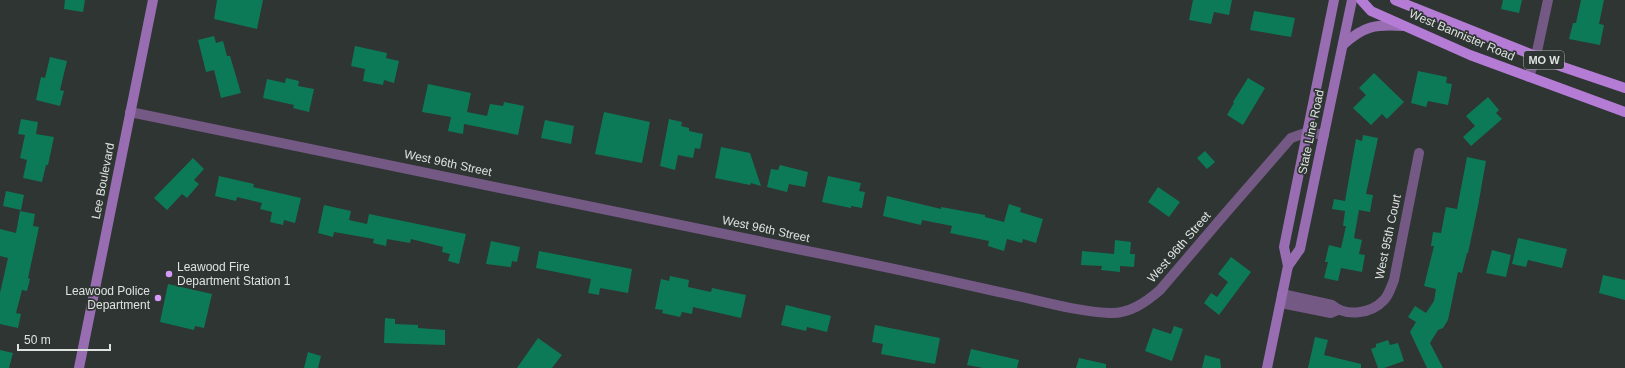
<svg xmlns="http://www.w3.org/2000/svg" width="1625" height="368" viewBox="0 0 1625 368" font-family="Arial,sans-serif">
<rect width="100%" height="100%" fill="#2e3532"/>
<!-- building -->
<g fill="#0d7a57">
<path d="M65 0H85L83 12 64 9Z"/>
<path d="M217 0H263L257 29 214 19Z"/>
<path d="M1193 0H1232L1229 15 1214 12 1211 24 1189 20Z"/>
<path d="M1503 0H1522L1519 13 1501 9Z"/>
<path d="M1581 0H1604L1599 24 1604 25 1600 45 1569 39 1573 23H1576Z"/>
<path d="M1254 11 1295 18 1291 37 1250 30Z"/>
<path d="M214 36 216 43 223 41 227 56H230L241 93 221 98 214 70 206 72 198 40Z"/>
<path d="M355 46 387 53 386 58 399 61 394 83 384 80 383 85 363 81 365 69 351 66Z"/>
<path d="M50 57 67 61 60 90 64 91 60 106 36 100 41 77 45 78Z"/>
<path d="M1418 71 1447 77 1446 83 1452 84 1448 105 1428 101 1426 107 1411 103Z"/>
<path d="M1374 73 1404 102 1387 119 1382 114 1371 125 1353 108 1366 95 1359 88Z"/>
<path d="M286 78 299 81 298 86 314 89 309 112 293 108 294 105 263 98 267 79 285 83Z"/>
<path d="M1248 78 1265 88 1243 125 1227 115 1234 103 1233 102Z"/>
<path d="M428 84 471 93 467 112 487 116 490 104 503 106 504 102 524 106 518 135 464 124 463 134 448 131 451 117 422 112Z"/>
<path d="M1488 97 1499 110 1496 113 1502 119 1471 146 1463 137 1475 126 1466 116Z"/>
<path d="M604 112 650 122 642 163 595 154Z"/>
<path d="M21 119 38 122 36 134 54 137 48 165H46L42 182 23 178 27 160 20 158 25 135 18 134Z"/>
<path d="M669 119 682 122 681 126 689 128V131L703 134 700 149 695 148 693 158 678 155 675 170 660 166Z"/>
<path d="M545 120 574 126 571 144 541 138Z"/>
<path d="M1363 135 1378 138 1366 194 1373 195 1370 212 1359 210 1354 238 1362 240 1359 254 1365 255 1362 272 1341 268 1338 281 1324 278 1328 262H1325L1329 245 1341 248 1346 226H1343L1345 211 1332 209 1334 199 1345 201 1356 139 1362 141Z"/>
<path d="M721 147 750 153 761 186 751 183 750 185 715 178Z"/>
<path d="M1205 151 1215 162 1207 169 1197 158Z"/>
<path d="M1467 157 1486 161 1478 206 1468 253H1467L1462 273 1458 272 1448 320 1443 328 1438 330 1430 343 1443 368H1427L1410 332 1416 322 1408 317 1415 306 1426 313 1434 301 1436 289 1424 286 1434 246H1431L1433 232 1441 233 1446 207 1457 209Z"/>
<path d="M193 158 204 169 194 180 199 184 187 198 182 194 167 210 154 198Z"/>
<path d="M780 165 808 172 805 187 789 184 787 192 767 187 771 169 778 170Z"/>
<path d="M219 176 254 184 253 187 301 198 295 223 284 220 283 225 270 222 272 212 260 209 262 203 237 197 236 201 215 196Z"/>
<path d="M828 176 861 183 859 191 865 192 862 208 851 206V208L822 202Z"/>
<path d="M1158 187 1180 202 1169 217 1148 202Z"/>
<path d="M6 191 24 195 21 210 3 206Z"/>
<path d="M887 196 941 209V207L985 215V217L1004 222 1009 204 1021 208 1020 212 1043 219 1036 243 1023 239 1022 243 1007 239 1004 251 988 246 989 241 950 233 952 226 922 220 921 225 883 216Z"/>
<path d="M324 205 351 211 349 220 367 224 369 214 466 234 459 264 448 261 450 254 442 252 443 247 411 239 410 243 387 239 386 246 373 243 374 239 334 232 333 237 318 233Z"/>
<path d="M20 211 35 214 33 226 39 227 28 278 30 279 27 291 22 290 16 313 21 314 18 328 0 324V293L8 258 0 256V229L16 233Z"/>
<path d="M1518 238 1567 249 1562 268 1528 260 1526 267 1512 264Z"/>
<path d="M1115 240 1131 242 1130 254H1135L1134 267 1120 266V272L1101 270 1102 266 1081 265 1082 251 1114 254Z"/>
<path d="M491 241 520 247 517 262 512 261 511 267 486 264Z"/>
<path d="M1492 250 1511 255 1506 277 1486 273Z"/>
<path d="M539 251 632 269 628 293 600 288 599 295 588 293 591 279 536 268Z"/>
<path d="M1231 257 1251 272 1219 315 1204 303 1211 293 1217 297 1228 282 1218 274Z"/>
<path d="M1603 275 1625 280V300L1599 293Z"/>
<path d="M670 276 689 280 688 287 711 292 712 288 746 295 741 318 693 307 692 314 682 312 680 317 662 313 663 310 655 309 661 279 669 281Z"/>
<path d="M168 284 212 294 204 328 195 326 194 330 160 322Z"/>
<path d="M786 305 831 316 827 332 807 327 806 331 781 325Z"/>
<path d="M385 318 395 319V324L418 325V328L445 330V345L384 343Z"/>
<path d="M875 325 940 338 935 364 881 354 883 344 872 342Z"/>
<path d="M1174 326 1183 329 1172 361 1145 351 1153 328 1171 334Z"/>
<path d="M1315 337 1328 340 1324 355 1361 364V368H1308Z"/>
<path d="M538 338 562 355 552 368H517Z"/>
<path d="M1388 340 1390 345 1398 343 1404 361 1384 368H1378L1371 349 1376 347V344Z"/>
<path d="M971 349 1019 360 1017 368H983L967 365Z"/>
<path d="M0 350 13 353 9 368H0Z"/>
<path d="M308 352 321 356 318 368H304Z"/>
<path d="M1205 355 1220 359 1221 368H1202Z"/>
<path d="M1079 358 1106 364V368H1076Z"/>
</g>
<g fill="none" stroke-linecap="round" stroke-linejoin="round">
<!-- street -->
<g stroke="#745985" stroke-width="10">
<path d="M1529 77 1536 56 1548 0"/>
<path d="M130 112C354 157 578 203 802 250 868 263 933 277 999 292 1035 299 1072 311 1109 313 1129 314 1145 303 1160 290L1224 215 1291 138 1308 132 1324 135"/>
<path d="M1282 294 1332 305C1346 317 1371 314 1384 300 1389 295 1391 287 1394 280L1419 153"/>
<path d="M1281 303 1331 313 1338 310"/>
</g>
<!-- secondary -->
<g stroke="#996db2" stroke-width="10">
<path d="M1343 45C1363 26 1376 24 1403 26"/>
<path d="M1288 266 1300 249 1352 0"/>
<path d="M79 368 153 0"/>
<path d="M1267 368 1288 266 1284 247 1334 0"/>
</g>
<!-- primary -->
<g stroke="#b47cd5" stroke-width="10">
<path d="M1361 0 1371 11 1470 55 1625 112"/>
<path d="M1395 0 1563 67 1625 88"/>
</g>
</g>
<!-- markers -->
<g fill="#d69bf9" stroke="#2e3532" stroke-width="1.5">
<circle cx="169" cy="274" r="4"/>
<circle cx="158" cy="298" r="4"/>
</g>
<g text-anchor="middle" dominant-baseline="central" stroke-width="3.5" stroke-linejoin="round" paint-order="stroke">
<!-- shield labels -->
<rect fill="#2e3532" stroke="#a9afac" stroke-width="1" x="1524" y="51" width="40" height="18" rx="3"/>
<g font-size="11" font-weight="bold" fill="#dee3e0">
<text x="1544" y="60">MO W</text>
</g>
<!-- street labels -->
<g font-size="12" fill="#dee3e0" stroke="#2e3532">
<text transform="translate(1462 35) rotate(23)">West Bannister Road</text>
<text transform="translate(1311 132) rotate(-78)">State Line Road</text>
<text transform="translate(448 163) rotate(12)">West 96th Street</text>
<text transform="translate(103 181) rotate(-79)">Lee Boulevard</text>
<text transform="translate(766 229) rotate(12)">West 96th Street</text>
<text transform="translate(1388 237) rotate(-78)">West 95th Court</text>
<text transform="translate(1179 247) rotate(-49)">West 96th Street</text>
</g>
<!-- poi labels -->
<g font-size="12" fill="#dee3e0" stroke="#2e3532" text-anchor="start">
<text x="177" y="267">Leawood Fire<tspan x="177" dy="14">Department Station 1</tspan></text>
<text x="150" y="291" text-anchor="end">Leawood Police<tspan x="150" dy="14">Department</tspan></text>
</g>
</g>
<!-- scale -->
<path d="M18 344v6h92v-6" fill="none" stroke="#dee3e0" stroke-width="2"/>
<text x="24" y="344" font-size="12" fill="#dee3e0" stroke="#2e3532" stroke-width="3" paint-order="stroke">50 m</text>
</svg>
